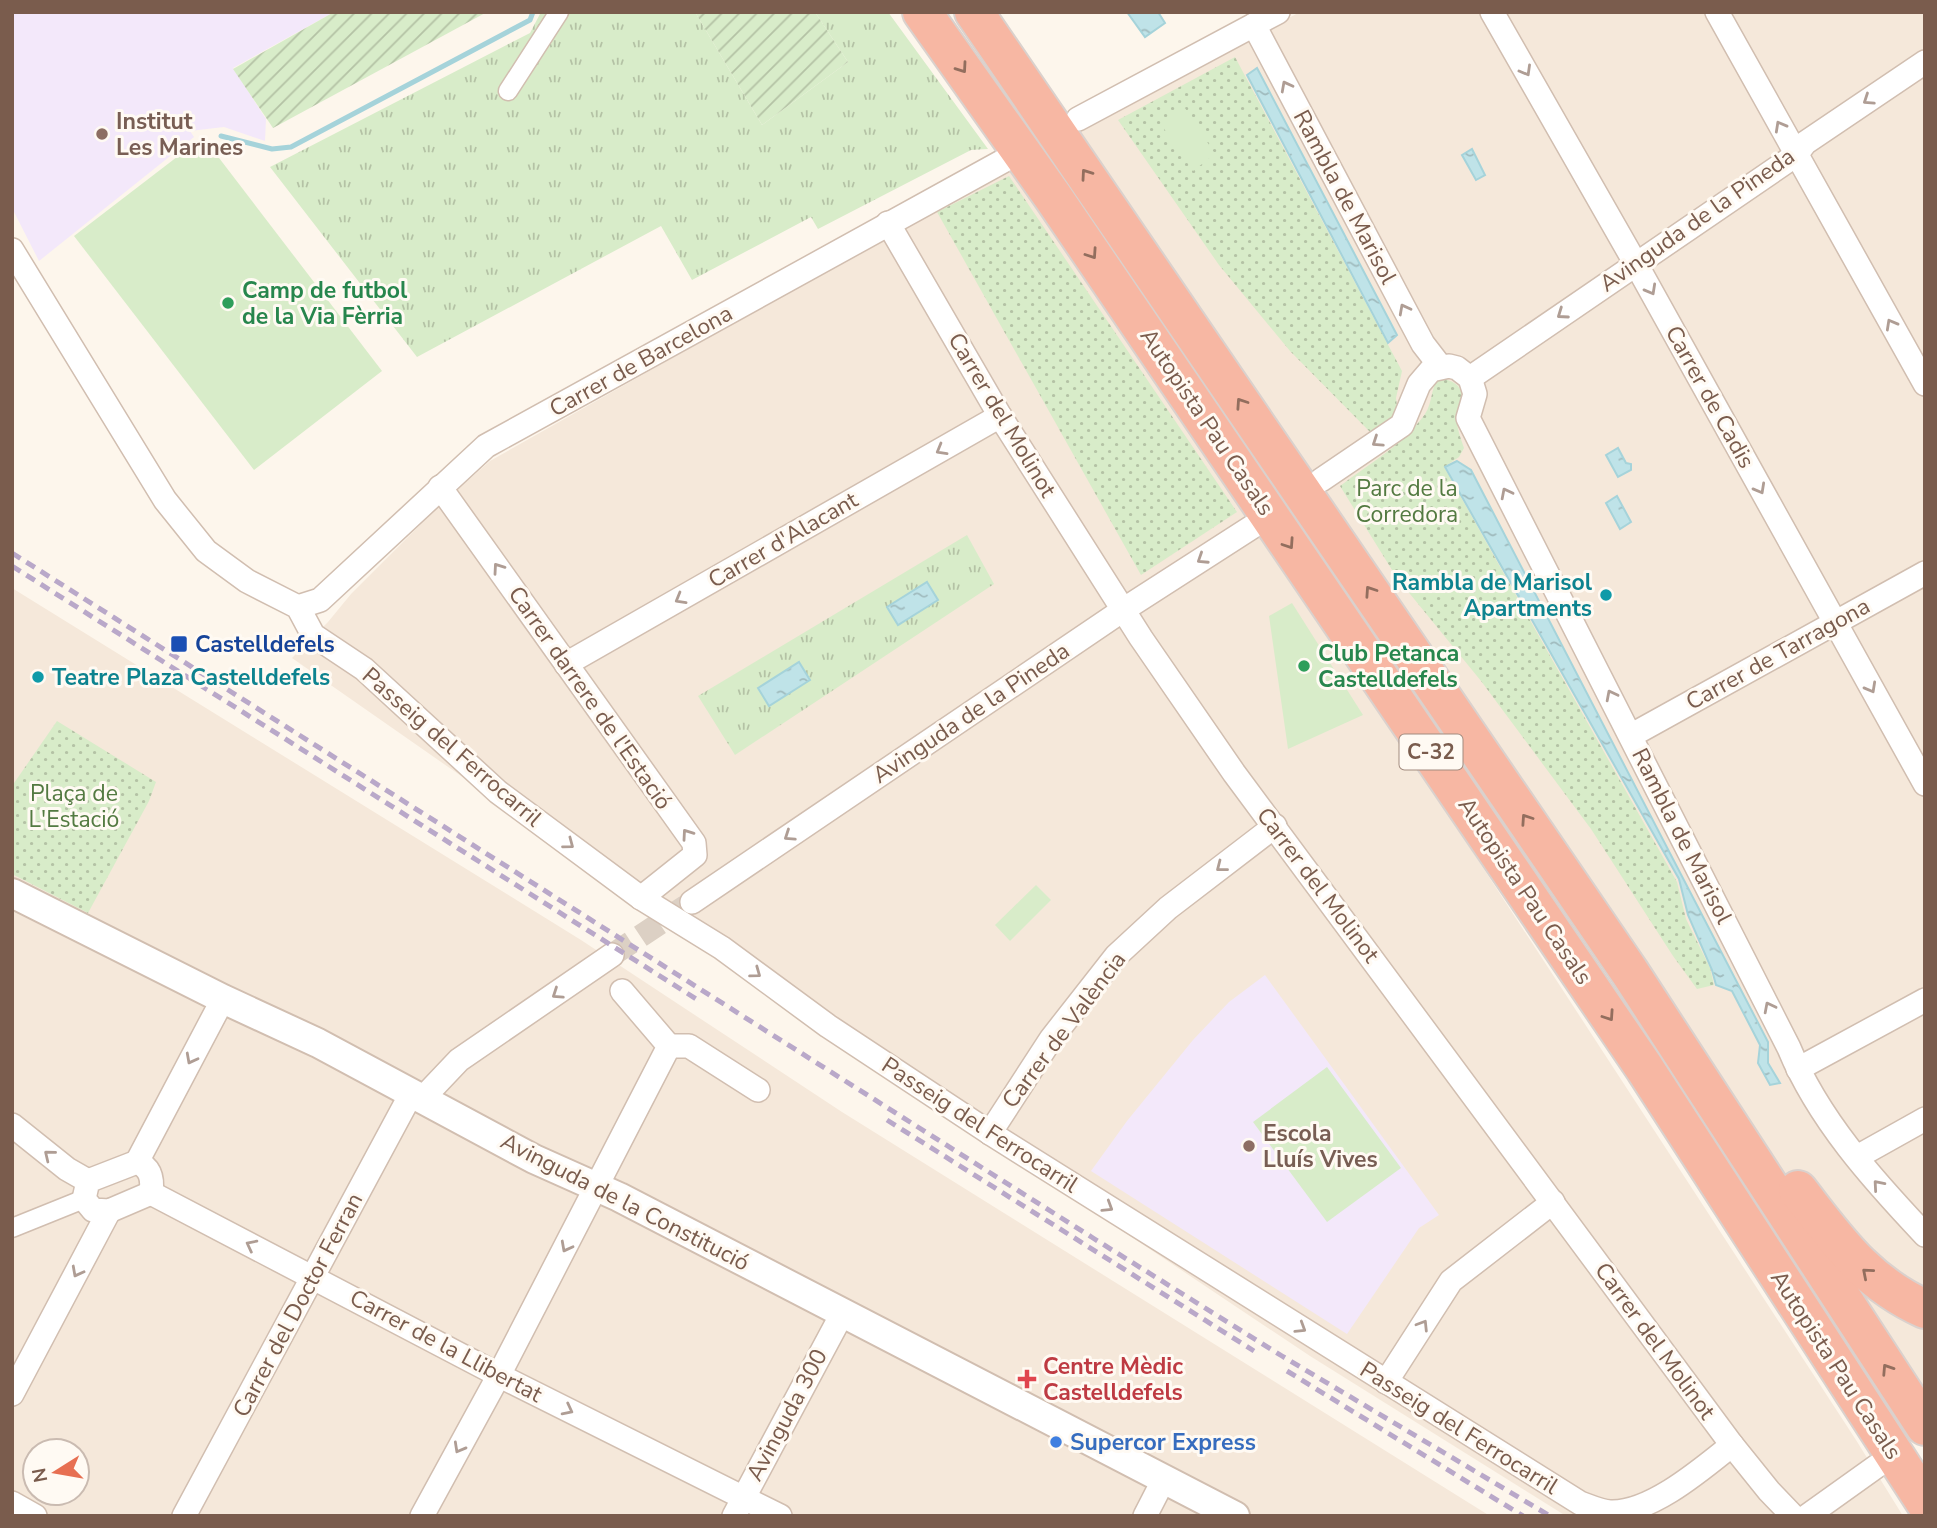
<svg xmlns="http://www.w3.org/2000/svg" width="1937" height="1528" viewBox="0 0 1937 1528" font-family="'Nunito Sans',sans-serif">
<defs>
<pattern id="grass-tufts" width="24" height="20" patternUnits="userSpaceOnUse" patternTransform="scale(1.75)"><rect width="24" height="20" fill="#d8ecc9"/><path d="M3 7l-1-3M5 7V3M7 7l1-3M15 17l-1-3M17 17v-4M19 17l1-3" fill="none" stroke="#b4c2a5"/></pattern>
<pattern id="park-dots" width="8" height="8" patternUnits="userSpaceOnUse" patternTransform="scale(1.75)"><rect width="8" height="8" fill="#d8ecc9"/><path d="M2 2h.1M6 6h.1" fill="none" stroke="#b4c2a5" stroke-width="1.8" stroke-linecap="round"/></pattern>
<pattern id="garden-furrows" width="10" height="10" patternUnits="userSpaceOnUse" patternTransform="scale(1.75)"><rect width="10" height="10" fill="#d8ecc9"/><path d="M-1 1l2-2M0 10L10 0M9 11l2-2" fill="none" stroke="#b4c2a5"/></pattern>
<pattern id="water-ripples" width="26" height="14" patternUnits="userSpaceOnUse" patternTransform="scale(1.75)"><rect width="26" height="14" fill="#bfe3e8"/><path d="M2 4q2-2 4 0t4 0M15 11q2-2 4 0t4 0" fill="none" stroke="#a0bbbe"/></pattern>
</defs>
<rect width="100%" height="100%" fill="#fdf6ec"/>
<!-- residential -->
<g fill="#f5e8da" fill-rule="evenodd">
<path d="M1300 12H1925V1397L1074 133Z"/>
<path d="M1009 168 1259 524 1856 1440 1903 1516H1566L1310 1356 904 1085 292 658 328 622 351 594 438 507 490 461Z"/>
<path d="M12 588 581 940 842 1112 1490 1516H12ZM35 1451H77V1493H35Z"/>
</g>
<!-- education -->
<g fill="#f3e8fa">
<path d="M12 12H334L233 68 266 119 265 141 224 127 190 131 194 137 39 261 12 208Z"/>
<path d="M1265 975 1439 1215 1419 1228 1347 1334 1091 1171 1127 1121 1193 1040 1229 1002Z"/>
</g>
<!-- grass -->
<g fill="url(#grass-tufts)">
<path d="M541 12H695L762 125 848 62 815 12H888L988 149 971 150 818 229 811 217 692 280 661 226 417 357 270 167 530 33Z"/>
<path d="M967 535 994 584 735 755 698 696Z"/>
</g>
<!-- park -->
<g fill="url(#park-dots)">
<path d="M1235 57 1402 371 1396 398 1398 414 1373 435 1290 351 1219 265 1118 120Z"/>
<path d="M1009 176 1237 512 1141 575 937 212Z"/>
<path d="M1439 378C1454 380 1465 387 1462 404 1460 410 1456 414 1457 420 1457 429 1461 439 1464 448L1459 457 1444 467 1677 882 1686 919 1710 968 1714 985 1697 989 1673 956 1591 829 1481 681 1397 578 1340 486C1369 464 1404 444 1425 414 1433 402 1430 389 1439 378Z"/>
<path d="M57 721 156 782 149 801 88 913 12 874V786Z"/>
</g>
<!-- garden -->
<g fill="url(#garden-furrows)">
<path d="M334 12H487L273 128 233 69Z"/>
<path d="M695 12H815L848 62 762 125Z"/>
</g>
<!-- pitch -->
<g fill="#d8ecc9">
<path d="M1185 108 1215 154 1193 171 1160 123Z"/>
<path d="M203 137 382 371 254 470 74 236Z"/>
<path d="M1292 603 1363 715 1288 749 1269 616Z"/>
<path d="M1036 885 1051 900 1010 941 995 925Z"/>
<path d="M1327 1067 1401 1168 1327 1222 1253 1122Z"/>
</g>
<!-- water -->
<g fill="url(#water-ripples)" stroke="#a5d3da" stroke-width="2">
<path d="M1127 12H1158L1165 23 1145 37Z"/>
<path d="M1257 68 1397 335 1388 343 1247 75Z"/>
<path d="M1472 149 1485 175 1476 180 1462 155Z"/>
<path d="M1618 448 1626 463 1631 464V470L1618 477 1606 455Z"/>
<path d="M1457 461 1471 470 1768 1042V1063L1780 1083 1770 1085 1758 1063 1760 1045 1732 991 1716 985 1712 970 1688 915 1679 879 1445 467Z"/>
<path d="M1617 496 1631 522 1620 529 1606 503Z"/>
<path d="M927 582 938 600 898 625 887 607Z"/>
<path d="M799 662 810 680 769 706 758 688Z"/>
</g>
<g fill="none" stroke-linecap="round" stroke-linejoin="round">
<!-- stream -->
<path stroke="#a5d3da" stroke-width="5" d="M221 136 272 149 291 147 530 20 533 12"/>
<!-- minor-tunnel -->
<path stroke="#dcd0c4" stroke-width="23" stroke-dasharray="23 11" stroke-linecap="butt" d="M612 955 686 906"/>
<defs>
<g id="pedestrian">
<path d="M508 91 559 12"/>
<path d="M12 1228 84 1199"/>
</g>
<g id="minor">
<path d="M1492 12 1641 273 1925 784"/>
<path d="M1717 12 1925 384"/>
<path d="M1254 25 1423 344 1440 366"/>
<path d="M1078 119 1278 12"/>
<path d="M888 223 1000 416 1141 638 1234 773 1732 1445 1769 1491 1793 1516"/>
<path d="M12 250 165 500 206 551 247 581 298 607 313 635 364 669 498 792 641 898 722 948 828 1026 990 1133 1580 1503C1589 1506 1601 1512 1611 1512 1651 1513 1702 1469 1732 1445"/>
<path d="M1470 378 1796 155 1805 143 1925 62"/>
<path d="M1321 480 1402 425 1419 384 1431 370 1449 366 1457 368 1470 378 1475 394 1468 418 1789 1048C1818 1119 1873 1180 1925 1235"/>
<path d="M440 487 694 843 695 855 641 898"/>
<path d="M298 607 320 600 486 446 1014 155"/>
<path d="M566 664 1000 416"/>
<path d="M1632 735 1925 573"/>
<path d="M692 902 1123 610 1252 527"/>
<path d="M669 1046H689L758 1090"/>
<path d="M1798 1069 1925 1000"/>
<path d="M422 1099 459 1060 612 955"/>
<path d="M12 1125 67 1169 88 1181"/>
<path d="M990 1133 1051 1039 1116 956 1168 908 1275 826"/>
<path d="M1857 1157 1925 1119"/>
<path d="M137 1162C151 1168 153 1179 151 1193L109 1211 93 1210 84 1199 88 1181Z"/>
<path d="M137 1162 223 999"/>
<path d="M151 1193 512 1382 780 1516"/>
<path d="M1386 1382 1451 1281 1553 1202"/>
<path d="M12 1394 109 1211"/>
<path d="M12 1503 35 1516"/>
<path d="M184 1516 411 1094"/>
<path d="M422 1516 499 1375 669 1046 622 991"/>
<path d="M734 1516 842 1314"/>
<path d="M1145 1516 1164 1479"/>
<path d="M1807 1516 1877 1466"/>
</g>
<path id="tertiary" d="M12 893 223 999 318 1043 534 1159 619 1197 1235 1516"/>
<g id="motorway">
<path d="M922 12 1053 197 1645 1069 1925 1502"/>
<path d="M974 12 1629 971 1925 1426"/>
<path d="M1798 1190C1837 1240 1865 1282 1925 1309"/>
</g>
</defs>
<!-- pedestrian casing -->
<use href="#pedestrian" stroke="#d1beb0" stroke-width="21"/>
<!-- minor casing -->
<use href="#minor" stroke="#d1beb0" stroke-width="26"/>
<!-- tertiary casing -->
<use href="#tertiary" stroke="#d1beb0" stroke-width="32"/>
<!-- motorway casing -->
<use href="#motorway" stroke="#dad1cd" stroke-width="42"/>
<!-- pedestrian -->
<use href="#pedestrian" stroke="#fff" stroke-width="18"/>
<!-- minor -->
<use href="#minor" stroke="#fff" stroke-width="23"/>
<!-- tertiary -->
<use href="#tertiary" stroke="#fff" stroke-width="28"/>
<!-- motorway -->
<use href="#motorway" stroke="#f7b7a3" stroke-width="38"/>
<!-- rail -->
<g stroke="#b9a8c9" stroke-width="5" stroke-dasharray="10 7" stroke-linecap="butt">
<path d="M12 553 1093 1238 1282 1356 1550 1516"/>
<path d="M12 566 701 1002"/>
<path d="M887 1120 1254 1351"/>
<path d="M1287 1371 1523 1516"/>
</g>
</g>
<!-- one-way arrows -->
<defs><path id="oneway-chevron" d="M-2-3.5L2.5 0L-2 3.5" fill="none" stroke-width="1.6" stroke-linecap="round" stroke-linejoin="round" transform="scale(1.75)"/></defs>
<g stroke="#936e5e">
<use href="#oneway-chevron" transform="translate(962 68) rotate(55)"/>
<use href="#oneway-chevron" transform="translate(1086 174) rotate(-125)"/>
<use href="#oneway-chevron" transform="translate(1092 254) rotate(56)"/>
<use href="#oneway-chevron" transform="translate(1241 403) rotate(-124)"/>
<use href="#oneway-chevron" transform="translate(1289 544) rotate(56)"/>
<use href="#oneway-chevron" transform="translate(1370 591) rotate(-124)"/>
<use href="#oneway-chevron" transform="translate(1526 819) rotate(-124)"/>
<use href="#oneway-chevron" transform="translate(1609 1016) rotate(56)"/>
<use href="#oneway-chevron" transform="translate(1867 1273) rotate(-139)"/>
<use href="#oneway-chevron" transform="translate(1887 1369) rotate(-123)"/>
</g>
<g stroke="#af9d94">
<use href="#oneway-chevron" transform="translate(1526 71) rotate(60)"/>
<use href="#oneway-chevron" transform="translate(1286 86) rotate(-118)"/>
<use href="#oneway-chevron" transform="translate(1868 100) rotate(146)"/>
<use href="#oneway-chevron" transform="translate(1780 126) rotate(-119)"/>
<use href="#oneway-chevron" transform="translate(1651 290) rotate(61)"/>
<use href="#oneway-chevron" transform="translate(1404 309) rotate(-118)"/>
<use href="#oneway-chevron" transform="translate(1562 314) rotate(145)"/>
<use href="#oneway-chevron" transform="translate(1891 324) rotate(-119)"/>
<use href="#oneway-chevron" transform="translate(1377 442) rotate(146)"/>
<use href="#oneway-chevron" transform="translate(941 450) rotate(150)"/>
<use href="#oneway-chevron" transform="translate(1760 489) rotate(61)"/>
<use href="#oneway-chevron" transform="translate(1506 493) rotate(-117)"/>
<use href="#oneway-chevron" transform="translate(1202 559) rotate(147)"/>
<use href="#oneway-chevron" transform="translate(498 568) rotate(-125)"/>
<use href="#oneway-chevron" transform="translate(680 599) rotate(150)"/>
<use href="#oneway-chevron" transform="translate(1871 688) rotate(61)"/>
<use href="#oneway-chevron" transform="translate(1611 695) rotate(-117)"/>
<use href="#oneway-chevron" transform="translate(687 834) rotate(-125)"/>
<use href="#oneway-chevron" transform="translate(789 836) rotate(146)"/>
<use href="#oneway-chevron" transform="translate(569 844) rotate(37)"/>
<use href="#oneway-chevron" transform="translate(1221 867) rotate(142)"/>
<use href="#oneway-chevron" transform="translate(756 973) rotate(36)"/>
<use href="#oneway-chevron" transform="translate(557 994) rotate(146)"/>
<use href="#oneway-chevron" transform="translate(1769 1007) rotate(-117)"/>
<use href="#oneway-chevron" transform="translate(191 1059) rotate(118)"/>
<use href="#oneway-chevron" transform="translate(49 1155) rotate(-141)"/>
<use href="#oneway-chevron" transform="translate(1878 1185) rotate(-131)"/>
<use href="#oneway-chevron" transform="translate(1108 1207) rotate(32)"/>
<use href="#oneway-chevron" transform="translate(251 1245) rotate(-153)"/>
<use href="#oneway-chevron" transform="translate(566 1247) rotate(118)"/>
<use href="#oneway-chevron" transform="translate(77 1272) rotate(118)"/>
<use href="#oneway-chevron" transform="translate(1423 1325) rotate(-58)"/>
<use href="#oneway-chevron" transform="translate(1301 1328) rotate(32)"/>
<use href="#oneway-chevron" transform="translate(568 1410) rotate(27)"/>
<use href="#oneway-chevron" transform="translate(459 1448) rotate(119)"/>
</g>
<!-- markers -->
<g fill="#8d6e63" stroke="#fffaf3" stroke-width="2.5">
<circle cx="102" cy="134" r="7"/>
<circle cx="1249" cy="1146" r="7"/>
</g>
<g fill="#2e9e5b" stroke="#fffaf3" stroke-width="2.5">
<circle cx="228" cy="303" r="7"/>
<circle cx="1304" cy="666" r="7"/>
</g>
<g fill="#0f9aa8" stroke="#fffaf3" stroke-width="2.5">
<circle cx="1606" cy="595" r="7"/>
<circle cx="38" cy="677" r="7"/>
</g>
<rect fill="#1a4fb4" stroke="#fffaf3" stroke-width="2.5" x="170" y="635" width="18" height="18" rx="3.5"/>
<path fill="#e0444e" stroke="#fffaf3" stroke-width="2.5" d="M1023.5 1368.5h7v7h7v7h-7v7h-7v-7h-7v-7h7z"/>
<circle fill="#3f7fe0" stroke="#fffaf3" stroke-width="2.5" cx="1056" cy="1442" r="7"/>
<g text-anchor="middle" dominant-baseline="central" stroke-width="6" stroke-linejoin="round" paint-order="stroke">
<!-- shield labels -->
<rect fill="#fffaf3" stroke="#a28b7f" stroke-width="2" x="1399.5" y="734.5" width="63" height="35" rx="5"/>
<g font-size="21" font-weight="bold" fill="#7a5c4d">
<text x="1431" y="752">C-32</text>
</g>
<!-- education labels -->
<g font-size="23" font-weight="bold" fill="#785e54" stroke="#fffaf3" text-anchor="start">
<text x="116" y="121">Institut<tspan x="116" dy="26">Les Marines</tspan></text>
<text x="1263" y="1133">Escola<tspan x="1263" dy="26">Lluís Vives</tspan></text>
</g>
<!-- street labels -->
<g font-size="23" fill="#7a5c4d" stroke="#fffaf3">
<text transform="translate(1345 197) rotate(62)">Rambla de Marisol</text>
<text transform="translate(1697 220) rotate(-35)">Avinguda de la Pineda</text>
<text transform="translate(641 361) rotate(-29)">Carrer de Barcelona</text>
<text transform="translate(1710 397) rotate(61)">Carrer de Cadis</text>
<text transform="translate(1002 415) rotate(59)">Carrer del Molinot</text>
<text transform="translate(1207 422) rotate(56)">Autopista Pau Casals</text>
<text transform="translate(783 540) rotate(-30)">Carrer d'Alacant</text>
<text transform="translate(1778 654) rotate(-29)">Carrer de Tarragona</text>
<text transform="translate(590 698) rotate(55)">Carrer darrere de l'Estació</text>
<text transform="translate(971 713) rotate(-34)">Avinguda de la Pineda</text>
<text transform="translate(452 747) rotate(41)">Passeig del Ferrocarril</text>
<text transform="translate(1682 836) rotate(63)">Rambla de Marisol</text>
<text transform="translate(1318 885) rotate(53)">Carrer del Molinot</text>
<text transform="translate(1525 891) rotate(56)">Autopista Pau Casals</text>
<text transform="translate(1064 1030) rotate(-53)">Carrer de València</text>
<text transform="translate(980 1125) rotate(33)">Passeig del Ferrocarril</text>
<text transform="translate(625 1202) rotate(27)">Avinguda de la Constitució</text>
<text transform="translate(298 1305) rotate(-62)">Carrer del Doctor Ferran</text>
<text transform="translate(1655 1341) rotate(54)">Carrer del Molinot</text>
<text transform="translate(446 1346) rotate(28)">Carrer de la Llibertat</text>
<text transform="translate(1836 1365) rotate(57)">Autopista Pau Casals</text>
<text transform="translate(787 1415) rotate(-62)">Avinguda 300</text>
<text transform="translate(1459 1428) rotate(32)">Passeig del Ferrocarril</text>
</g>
<!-- leisure labels -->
<g font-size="23" font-weight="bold" fill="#27864d" stroke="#fffaf3" text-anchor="start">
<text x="242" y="290">Camp de futbol<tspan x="242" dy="26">de la Via Fèrria</tspan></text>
<text x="1318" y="653">Club Petanca<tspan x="1318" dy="26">Castelldefels</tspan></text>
</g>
<!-- park labels -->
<g font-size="23" fill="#537a41" stroke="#fffaf3">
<text x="1407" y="488">Parc de la<tspan x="1407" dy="26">Corredora</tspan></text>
<text x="74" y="793">Plaça de<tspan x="74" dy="26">L'Estació</tspan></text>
</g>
<!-- culture labels -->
<g font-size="23" font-weight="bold" fill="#0d838f" stroke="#fffaf3" text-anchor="end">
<text x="1592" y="582">Rambla de Marisol<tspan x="1592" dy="26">Apartments</tspan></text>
<text x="52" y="677" text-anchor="start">Teatre Plaza Castelldefels</text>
</g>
<!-- transit labels -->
<g font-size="23" font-weight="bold" fill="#164399" stroke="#fffaf3" text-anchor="start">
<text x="195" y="644">Castelldefels</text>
</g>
<!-- health labels -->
<g font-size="23" font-weight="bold" fill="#be3a42" stroke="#fffaf3" text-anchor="start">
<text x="1043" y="1366">Centre Mèdic<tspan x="1043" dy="26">Castelldefels</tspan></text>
</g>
<!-- shop labels -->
<g font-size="23" font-weight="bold" fill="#366cbe" stroke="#fffaf3" text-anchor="start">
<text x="1070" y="1442">Supercor Express</text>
</g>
</g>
<!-- border -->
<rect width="1937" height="1528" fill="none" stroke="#7a5c4d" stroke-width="28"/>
<!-- north arrow -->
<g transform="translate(56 1472) rotate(259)"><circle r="33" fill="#fffaf3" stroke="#cabbb1" stroke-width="2"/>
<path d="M0-5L12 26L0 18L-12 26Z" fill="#e76f51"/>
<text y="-10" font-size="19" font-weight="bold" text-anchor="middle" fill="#7a5c4d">N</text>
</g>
</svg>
